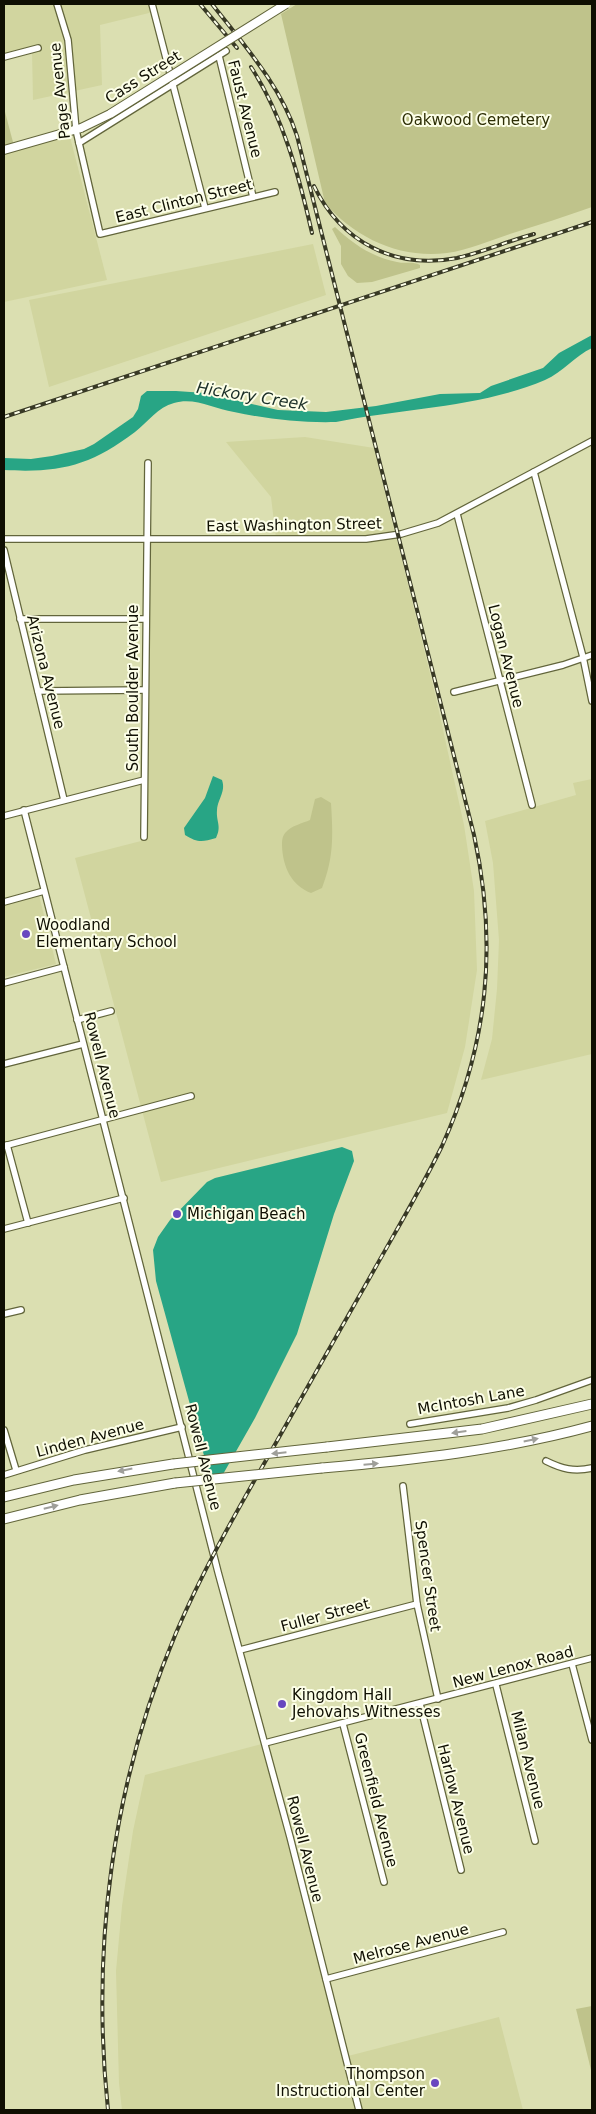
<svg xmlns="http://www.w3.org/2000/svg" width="596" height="2114" viewBox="0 0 596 2114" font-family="'DejaVu Sans',sans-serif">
<rect width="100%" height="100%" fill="#dbdfb1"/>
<!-- built -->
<g fill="#d1d59f">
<path d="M4 4H150L153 12 100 25 102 85 33 100 32 51 4 58Z"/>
<path d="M69 133 107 280 4 302V151Z"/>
<path d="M313 244 326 295 49 387 29 300Z"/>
<path d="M305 437 374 448 395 534 383 537 276 538 271 497 226 442Z"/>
<path d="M396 536 436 698 464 825 474 891 477 970 465 1047 447 1113 161 1182 75 858 141 841 150 541H365Z"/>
<path d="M592 779V1054L481 1080 492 1039 497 989 499 940 493 863 485 821 576 795 573 783Z"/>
<path d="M39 895 56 964 4 977V904Z"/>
<path d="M262 1744 358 2110H122L119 2083 116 1971 122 1906 133 1831 145 1775Z"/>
<path d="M499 2017 523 2110H362L348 2056Z"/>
</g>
<!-- green -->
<g fill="#bfc38b">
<path d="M297 4H592V207C566 216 539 225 513 233 491 240 469 250 447 253 400 259 355 238 325 203L281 14Z"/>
<path d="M4 108 14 146 4 149Z"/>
<path d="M335 227C353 244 372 257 397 262 405 264 413 261 420 265V268L372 282 357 283 348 276 341 264V246L332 229Z"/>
<path d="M321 797 331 803C333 836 334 857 322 888L311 893C291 885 283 867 282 846 282 841 282 836 286 832 291 826 303 823 310 820L315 799Z"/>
<path d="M592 2006V2074L576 2009Z"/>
</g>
<!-- water -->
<g fill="#28a585">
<path d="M592 335V348C575 356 563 372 545 380 479 408 405 408 336 422 302 423 267 419 234 412 214 409 195 397 174 403 158 407 148 422 135 432 90 466 60 473 4 470V458L31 459 52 456 84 449 94 444 133 417 138 409 141 396 147 391H176L205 393 278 410 326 412 376 406 440 394 480 393 491 386 543 368 559 353Z"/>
<path d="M213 776 222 780C226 792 218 798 217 810 216 822 222 826 216 838 202 842 198 843 185 835L184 828 205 798Z"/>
<path d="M342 1147 352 1151 354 1161 334 1214 297 1334 255 1418 218 1483 216 1484 211 1481 156 1281 153 1250 158 1237 170 1220 207 1182 215 1178Z"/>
</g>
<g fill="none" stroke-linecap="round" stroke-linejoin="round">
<defs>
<g id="minor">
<path d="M57 4 68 40 76 130 100 234 275 192"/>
<path d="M152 4 205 208"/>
<path d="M219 56 253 197"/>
<path d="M4 57 38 48"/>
<path d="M79 143 226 51"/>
<path d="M534 472 583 657 592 701"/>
<path d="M457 514 532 805"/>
<path d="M4 539H366L401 534 438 523 592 441"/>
<path d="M4 550 64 800"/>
<path d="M20 619H145"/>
<path d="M38 691 145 690"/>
<path d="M454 692 563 665 592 655"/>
<path d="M24 810 218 1572 290 1837 359 2110"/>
<path d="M4 816 144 780"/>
<path d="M144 837 148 463"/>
<path d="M4 902 44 891"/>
<path d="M4 983 64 967"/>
<path d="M77 1020 111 1011"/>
<path d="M4 1064 83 1044"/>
<path d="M7 1145 28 1223"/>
<path d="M4 1146 191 1096"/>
<path d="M4 1229 124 1198"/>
<path d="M4 1314 21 1310"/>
<path d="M410 1424 508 1408 536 1400 592 1380"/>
<path d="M4 1430 16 1470"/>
<path d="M546 1461C562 1469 574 1472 592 1468"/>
<path d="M4 1475 85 1450 182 1427"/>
<path d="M403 1486 417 1604 438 1699"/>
<path d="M240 1650 417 1604"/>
<path d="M572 1664 592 1740"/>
<path d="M496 1685 535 1841"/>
<path d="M420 1704 461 1870"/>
<path d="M343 1724 384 1882"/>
<path d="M265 1743 592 1658"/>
<path d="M326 1979 503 1932"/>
</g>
<path id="major" d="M4 150 81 128"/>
<g id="highway">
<path d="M327 1447 482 1429 592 1404"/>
<path d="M322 1468C413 1460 504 1450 592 1426"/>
<path d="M4 1497 74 1480 173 1464"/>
<path d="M4 1519 80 1500 175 1483"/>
</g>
</defs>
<!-- minor casing -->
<use href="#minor" stroke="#62653b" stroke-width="8"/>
<!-- major casing -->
<use href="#major" stroke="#62653b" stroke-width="10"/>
<!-- highway casing -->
<use href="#highway" stroke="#62653b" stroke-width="11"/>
<!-- minor -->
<use href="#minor" stroke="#fff" stroke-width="5.5"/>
<!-- major -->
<use href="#major" stroke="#fff" stroke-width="8"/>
<!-- highway -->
<use href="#highway" stroke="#fff" stroke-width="9"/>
<defs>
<g id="rail">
<path d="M200 4 237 48"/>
<path d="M251 67C283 116 299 176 312 233"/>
<path d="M314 186C341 242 395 270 457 258 483 252 508 241 534 234"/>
<path d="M4 417 592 222"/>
<path d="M108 2110C91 1948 112 1784 176 1633 201 1574 233 1518 265 1462 301 1398 338 1334 374 1270 397 1229 421 1189 442 1146 488 1044 498 945 474 835L297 136C281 86 244 45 212 4"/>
</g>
</defs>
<!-- rail casing -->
<use href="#rail" stroke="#383925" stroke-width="4"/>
<!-- rail -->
<use href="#rail" stroke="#fcfee7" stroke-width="2" stroke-dasharray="5.5" stroke-linecap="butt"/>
<defs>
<path id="major-bridge" d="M81 128 110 114 286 4"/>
<g id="highway-bridge">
<path d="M173 1464 327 1447"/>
<path d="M175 1483 322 1468"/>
</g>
</defs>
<!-- major-bridge casing -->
<use href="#major-bridge" stroke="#62653b" stroke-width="10" stroke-linecap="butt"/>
<!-- highway-bridge casing -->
<use href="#highway-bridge" stroke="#62653b" stroke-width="11" stroke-linecap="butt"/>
<!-- major-bridge -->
<use href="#major-bridge" stroke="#fff" stroke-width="8"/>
<!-- highway-bridge -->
<use href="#highway-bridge" stroke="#fff" stroke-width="9"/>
</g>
<!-- one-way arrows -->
<defs><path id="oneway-solid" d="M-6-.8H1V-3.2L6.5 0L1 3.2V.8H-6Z" transform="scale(1.25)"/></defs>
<g fill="#9f9f9a">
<use href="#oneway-solid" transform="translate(459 1432) rotate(172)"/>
<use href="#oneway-solid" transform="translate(531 1440) rotate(-12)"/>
<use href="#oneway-solid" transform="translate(279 1453) rotate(174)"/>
<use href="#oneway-solid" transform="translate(371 1464) rotate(-5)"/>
<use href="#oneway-solid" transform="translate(125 1470) rotate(169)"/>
<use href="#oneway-solid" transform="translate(51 1507) rotate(-14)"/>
</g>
<!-- markers -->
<g fill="#6847bf" stroke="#fcfee7" stroke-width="2">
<circle cx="26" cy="934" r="5"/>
<circle cx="177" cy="1214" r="5"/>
<circle cx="282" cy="1704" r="5"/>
<circle cx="435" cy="2083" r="5"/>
</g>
<g text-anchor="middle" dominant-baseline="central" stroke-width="4" stroke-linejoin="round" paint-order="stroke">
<!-- street labels -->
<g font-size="15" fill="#0f0f02" stroke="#fcfee7">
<text transform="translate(143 77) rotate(-32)">Cass Street</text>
<text transform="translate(60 91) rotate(-96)">Page Avenue</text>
<text transform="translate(245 109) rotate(76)">Faust Avenue</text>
<text transform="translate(184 201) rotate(-14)">East Clinton Street</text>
<text transform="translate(294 525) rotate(-1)">East Washington Street</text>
<text transform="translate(506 656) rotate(76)">Logan Avenue</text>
<text transform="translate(46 672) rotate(76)">Arizona Avenue</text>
<text transform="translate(133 688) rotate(-90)">South Boulder Avenue</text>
<text transform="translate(102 1065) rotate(76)">Rowell Avenue</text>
<text transform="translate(471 1400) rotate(-10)">McIntosh Lane</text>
<text transform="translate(90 1438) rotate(-15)">Linden Avenue</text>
<text transform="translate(203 1457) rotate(76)">Rowell Avenue</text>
<text transform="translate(428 1576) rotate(82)">Spencer Street</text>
<text transform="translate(325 1615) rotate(-15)">Fuller Street</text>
<text transform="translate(513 1667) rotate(-15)">New Lenox Road</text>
<text transform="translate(528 1760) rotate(76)">Milan Avenue</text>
<text transform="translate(456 1799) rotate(76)">Harlow Avenue</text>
<text transform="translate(376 1800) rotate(76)">Greenfield Avenue</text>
<text transform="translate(305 1849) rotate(76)">Rowell Avenue</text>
<text transform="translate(411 1944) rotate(-15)">Melrose Avenue</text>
</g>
<!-- park labels -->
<g font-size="15" fill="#2c2d04" stroke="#fcfee7">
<text x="476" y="120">Oakwood Cemetery</text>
</g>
<!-- poi labels -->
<g font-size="15" fill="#0f0f02" stroke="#fcfee7" text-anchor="start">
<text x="36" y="925">Woodland<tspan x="36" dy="17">Elementary School</tspan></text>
<text x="187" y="1214">Michigan Beach</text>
<text x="292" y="1695">Kingdom Hall<tspan x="292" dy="17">Jehovahs Witnesses</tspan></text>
<text x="425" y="2074" text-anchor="end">Thompson<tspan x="425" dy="17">Instructional Center</tspan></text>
</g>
<!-- water labels -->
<g font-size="16" font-style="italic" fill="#1a2e27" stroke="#fcfee7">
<text transform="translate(252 396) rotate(9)">Hickory Creek</text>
</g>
</g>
<!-- border -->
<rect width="596" height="2114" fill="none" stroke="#0f0f02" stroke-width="10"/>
</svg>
